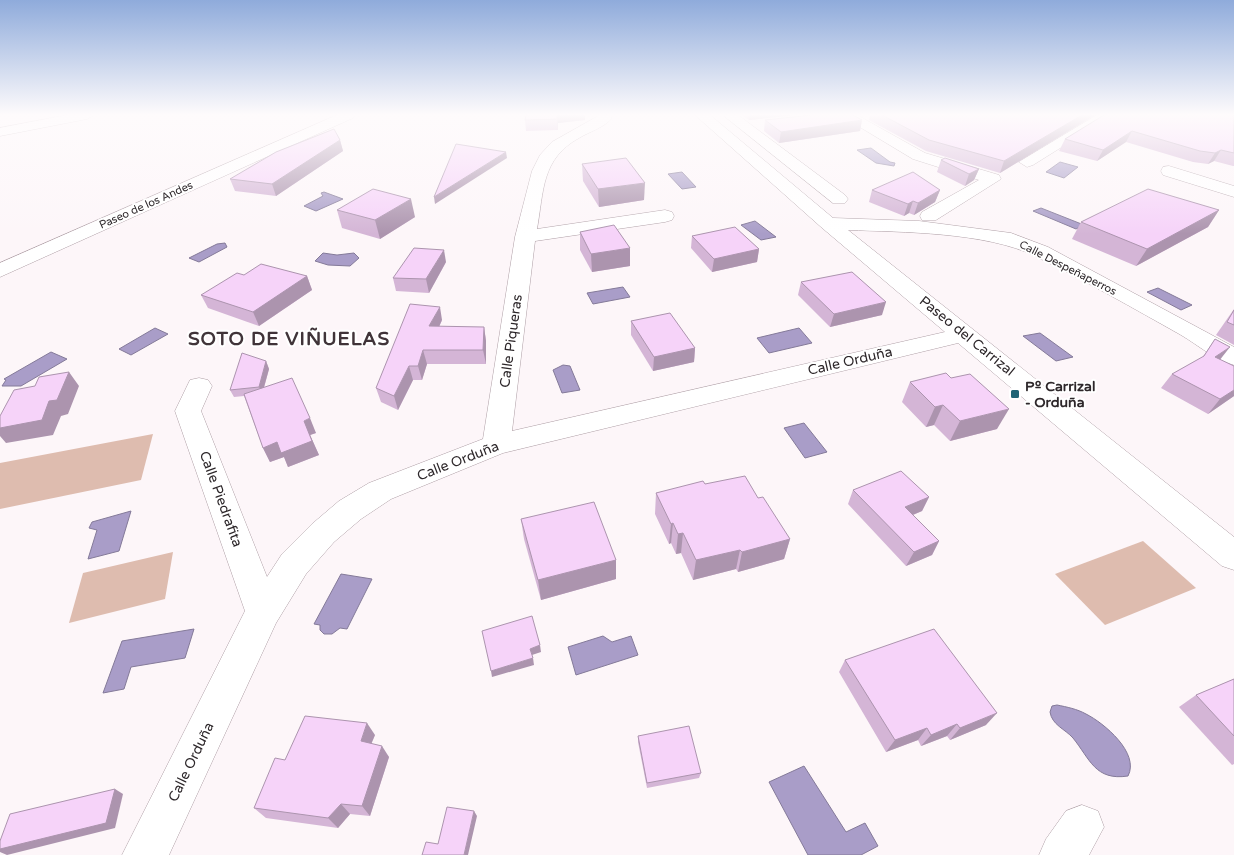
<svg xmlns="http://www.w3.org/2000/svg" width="1234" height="855" viewBox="0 0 1234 855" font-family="'Varela Round',sans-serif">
<rect width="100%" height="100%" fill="#fdf6f9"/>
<!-- green -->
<g fill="#debcaf">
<path d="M153 434 141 480 0 509V463Z"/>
<path d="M1143 541 1196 588 1105 625 1055 574Z"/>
<path d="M173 552 165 599 69 623 83 573Z"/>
</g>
<!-- water -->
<g fill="#a99dc8" stroke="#847a99">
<path d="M871 148 890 162 895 163 894 166 876 163 857 150Z"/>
<path d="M1060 162 1078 167 1064 178 1046 172Z"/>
<path d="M682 172 696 187 682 189 668 174Z"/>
<path d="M324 192 343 199 316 211 304 206 323 196 321 193Z"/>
<path d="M1041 208 1084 225 1076 229 1033 211Z"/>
<path d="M755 221 776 237 761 240 741 225Z"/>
<path d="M217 244 225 243 227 247 199 262 189 258Z"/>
<path d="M323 253 337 255 354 253 359 258 350 266 328 265 315 261Z"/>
<path d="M623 287 630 297 593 304 587 293Z"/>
<path d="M1158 288 1192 305 1181 310 1147 292Z"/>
<path d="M155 328 168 334 131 355 119 349Z"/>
<path d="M799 328 812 343 769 353 757 338Z"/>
<path d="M1040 333 1073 357 1056 361 1023 336Z"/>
<path d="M51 352 67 359 21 386H2L6 380 4 379Z"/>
<path d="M563 365 570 366 580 390 562 393 553 370Z"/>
<path d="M804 423 827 452 805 458 784 428Z"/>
<path d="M131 511 119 551 88 559 97 530 89 528 92 522Z"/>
<path d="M341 574 372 579 347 629 340 628 332 634H324L320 630V625L314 624Z"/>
<path d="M194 629 185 658 131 667 124 689 103 693 122 641Z"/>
<path d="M603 636 612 642 631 636 638 655 576 675 568 647Z"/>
<path d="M1057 705C1067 707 1077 709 1086 714 1104 723 1140 753 1128 776 1095 781 1090 759 1073 738 1065 729 1052 725 1050 712L1052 706Z"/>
<path d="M804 766 846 832 865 823 878 846 861 855H808L769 782Z"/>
</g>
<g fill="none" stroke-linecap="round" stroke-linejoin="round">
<defs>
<g id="street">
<path d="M67 115H94L87 119 0 136V128Z"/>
<path d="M337 115H355L353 118 0 277V263Z"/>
<path d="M600 115H610L612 118C605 127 589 132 579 138 541 159 544 191 537 229L665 210 672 212 674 216 672 220 665 222 535 241 512 431 945 332 821 227 695 115H710L833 218 919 221 1011 233 1048 247 1234 347V365C1215 360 1198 345 1181 335 1133 308 1084 280 1035 256 986 232 902 232 848 230L1234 537V570L1222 566 958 343 503 453 391 499 361 519 334 542 306 574 276 623 169 855H122L245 611 175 411 190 380 199 378 208 380 212 386 201 411 267 577 282 554 312 524 339 501 369 483 483 439 515 237 532 171 540 155 552 142Z"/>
<path d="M723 115H738L845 195 848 199 845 203H833Z"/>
<path d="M840 115H857L925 153 999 175 1001 179 936 220H922L920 216 922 212 979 180 913 159Z"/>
<path d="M1097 115H1113L1033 165 1027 167 1019 162Z"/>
<path d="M1169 166 1234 186V197L1163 175 1161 171 1163 167Z"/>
<path d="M1082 805 1098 811 1104 827 1089 855H1039L1046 839 1066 811Z"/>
</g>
</defs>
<!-- street casing -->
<use href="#street" stroke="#ae9ea5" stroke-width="1"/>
<!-- street -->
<use href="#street" fill="#fff" fill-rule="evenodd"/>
</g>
<!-- wall -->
<g fill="#d4b5d6">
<path d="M526 115 585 120 558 123V130L526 131 525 120Z"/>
<path d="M742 115H796L749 120Z"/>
<path d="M870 115H1095L1000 173 926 151 869 120Z"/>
<path d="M1234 115V166H1233L1214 161 1208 164 1193 162 1126 142 1097 161 1059 151 1065 139Z"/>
<path d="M765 120H862L860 131 779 143 764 131Z"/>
<path d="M340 140 343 151 276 196 235 191 230 179Z"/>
<path d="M941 160 979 169 974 180 965 186 937 172Z"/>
<path d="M582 164 644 200 599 207 583 181Z"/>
<path d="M872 190H940L935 202 914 215 909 213 904 216 869 202Z"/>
<path d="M337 210 415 217 380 239 342 228Z"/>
<path d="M1219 210 1208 227 1136 266 1072 239 1081 222Z"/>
<path d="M580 232 630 266 592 272 580 250Z"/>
<path d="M692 236 759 249 757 262 712 272 691 248Z"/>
<path d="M446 262 429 293 396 291 393 278Z"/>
<path d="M244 275 307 276 312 290 259 326 208 308 201 295Z"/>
<path d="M801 282 882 315 830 327 798 295Z"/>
<path d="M1234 309V345L1216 335Z"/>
<path d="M442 320 439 327H484L486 341V364H427L422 380H413L398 410 381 402 376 388Z"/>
<path d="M631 321 695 348 694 362 653 371 631 335Z"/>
<path d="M1215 339 1220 359 1234 396 1208 414 1161 388 1172 374 1202 358Z"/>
<path d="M266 361 269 369 264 388 316 433 310 435 319 455 288 467 284 457 270 462 263 448 244 396 234 397 230 390Z"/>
<path d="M910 382 997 429 950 441 934 425 926 427 902 402Z"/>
<path d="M705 484 758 498 790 539 784 559 738 572 736 569 693 580 681 553 676 554 671 543 669 544 655 514 656 493Z"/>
<path d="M853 490 929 497 922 511 913 515 939 541 932 555 906 566 848 504Z"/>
<path d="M521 519 616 560V579L541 600 524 539Z"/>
<path d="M845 660 986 725 950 740 947 736 921 746 918 740 886 752 839 672Z"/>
<path d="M1234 679V764L1232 765 1179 707 1196 695Z"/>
<path d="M375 735 371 743 389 757 370 816 350 814 338 828 266 818 254 808 285 760Z"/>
<path d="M638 736 701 773 699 778 647 788 638 742Z"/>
</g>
<!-- shaded-wall -->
<g fill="#ac94ae">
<path d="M557 115H585V120L558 123V130Z"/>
<path d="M750 115H796L749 120Z"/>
<path d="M1082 115H1095L1000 173 1004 161Z"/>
<path d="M862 120 860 131 779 143 781 132Z"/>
<path d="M1132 131 1126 142 1097 161 1103 150Z"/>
<path d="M340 140 343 151 276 196 272 184Z"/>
<path d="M1221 150 1214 161 1208 164 1215 153Z"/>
<path d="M506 152 507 158 435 204 434 197Z"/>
<path d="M979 169 974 180 965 186 969 174Z"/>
<path d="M645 183 644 200 599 207 598 189Z"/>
<path d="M940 190 935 202 914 215 918 203Z"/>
<path d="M411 199 415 217 380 239 375 220Z"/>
<path d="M913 201 909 213 904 216 908 204Z"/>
<path d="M1219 210 1208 227 1136 266 1147 249Z"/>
<path d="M630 248V266L592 272 591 254Z"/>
<path d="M759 249 757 262 712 272 714 259Z"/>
<path d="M444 250 446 262 429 293 426 279Z"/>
<path d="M307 276 312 290 259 326 253 312Z"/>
<path d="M886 302 882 315 830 327 834 314Z"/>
<path d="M440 307 442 320 433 340 429 326Z"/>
<path d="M484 327 486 341V364L483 350Z"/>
<path d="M1230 347 1219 361 1215 357Z"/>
<path d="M695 348 694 362 653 371 654 357Z"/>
<path d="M423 350 427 364 422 380 418 366Z"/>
<path d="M266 361 269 369 262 394 259 387Z"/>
<path d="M409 366 413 380 398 410 394 396Z"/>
<path d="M69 372 79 386 68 414 61 416 53 435 6 443 0 436V428L49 401Z"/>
<path d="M1234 390V396L1208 414 1220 399Z"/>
<path d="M943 405 934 425 926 427 935 407Z"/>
<path d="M1009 409 997 429 950 441 960 421Z"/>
<path d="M310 418 316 433 310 435 319 455 288 467 284 457 270 462 263 448 277 442 304 421Z"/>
<path d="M929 497 922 511 898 521 905 507Z"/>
<path d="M673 523 671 543 669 544 671 524Z"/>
<path d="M683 533 681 553 676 554 678 534Z"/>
<path d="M790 539 784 559 738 572 742 552Z"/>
<path d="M939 541 932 555 906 566 914 552Z"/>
<path d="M740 550 736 569 693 580 696 560Z"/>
<path d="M616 560V579L541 600 538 580Z"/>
<path d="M540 645 541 652 532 655 530 649Z"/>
<path d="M533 658 534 665 492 677 491 671Z"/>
<path d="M997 713 986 725 950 740 960 728Z"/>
<path d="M367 723 375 735 368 752 361 741Z"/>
<path d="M957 724 947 736 921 746 931 735Z"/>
<path d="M927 728 918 740 886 752 895 740Z"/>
<path d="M382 746 389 757 370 816 362 806Z"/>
<path d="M115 789 123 794 115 828 7 855 0 852V849Z"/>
<path d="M341 804 350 814 338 828 328 818Z"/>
<path d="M474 811 477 816 468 855H464Z"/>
</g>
<!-- building -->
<g fill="#f6d3f9" stroke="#ac94ae">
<path d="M526 115H557V119L525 120Z"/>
<path d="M811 115H853L862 120 781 132 765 120Z"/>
<path d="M882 115H1082L1004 161 929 140Z"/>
<path d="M1104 115H1234V153L1221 150 1215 153 1200 151 1132 131 1103 150 1065 139Z"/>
<path d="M334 129 340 140 272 184 230 179 276 152Z"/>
<path d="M456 144 506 152 434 197Z"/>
<path d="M626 158 645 183 598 189 582 164Z"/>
<path d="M945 158 979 169 969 174 941 160Z"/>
<path d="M913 172 940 190 918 203 913 201 908 204 872 190Z"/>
<path d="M373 189 411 199 375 220 337 210Z"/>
<path d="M1148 189 1219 210 1147 249 1081 222Z"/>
<path d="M614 225 630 248 591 254 580 232Z"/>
<path d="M735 227 759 249 714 259 692 236Z"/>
<path d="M414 248 444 250 426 279 393 278Z"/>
<path d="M261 264 307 276 253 312 201 295 237 273 244 275Z"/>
<path d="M852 272 886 302 834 314 801 282Z"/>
<path d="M410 304 440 307 429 326 484 327 483 350H423L418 366H409L394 396 376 388Z"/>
<path d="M1234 310V325L1227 322Z"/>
<path d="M670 313 695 348 654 357 631 321Z"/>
<path d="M1215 339 1230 347 1215 357 1234 366V390L1220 399 1172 374 1204 356Z"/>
<path d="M242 353 266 361 259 387 230 390Z"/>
<path d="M69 372 57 400 49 401 42 420 0 428V416L14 390 35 386 39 377Z"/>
<path d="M946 373 951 378 970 374 1009 409 960 421 943 405 935 407 910 382Z"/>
<path d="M292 378 310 418 304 421 312 441 281 453 277 442 263 448 244 394Z"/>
<path d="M901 471 929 497 905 507 939 541 914 552 853 490Z"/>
<path d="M745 476 758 498 763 497 790 539 742 552 740 550 696 560 683 533 678 534 673 523 671 524 656 493 703 481 705 484Z"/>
<path d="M594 502 616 560 538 580 521 519Z"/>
<path d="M532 616 540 645 530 649 533 658 491 671 482 631Z"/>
<path d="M934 629 997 713 960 728 957 724 931 735 927 728 895 740 845 660Z"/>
<path d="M1234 679V736L1196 695Z"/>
<path d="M305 716 367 723 361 741 382 746 362 806 341 804 328 818 254 808 275 758 285 760Z"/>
<path d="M689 726 701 773 647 783 638 736Z"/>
<path d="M115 789 106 823 0 849V841L10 814Z"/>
<path d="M447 807 474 811 464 855H422L426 842 438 844Z"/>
</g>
<!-- sky -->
<linearGradient id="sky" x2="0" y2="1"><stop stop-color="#8fabdb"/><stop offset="0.49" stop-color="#fefbfc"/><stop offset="1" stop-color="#fefbfc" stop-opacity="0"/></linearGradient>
<rect width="1234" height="234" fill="url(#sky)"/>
<!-- markers -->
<rect fill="#206576" stroke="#fff" stroke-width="2" x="1010" y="389" width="10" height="10" rx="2.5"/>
<g text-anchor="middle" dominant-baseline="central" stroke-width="4" stroke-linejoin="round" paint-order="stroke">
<!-- far-street labels -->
<g font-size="11" fill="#2d272a" stroke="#fff">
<text transform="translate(146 205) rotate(-24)">Paseo de los Andes</text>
<text transform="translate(1068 268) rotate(27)">Calle Despeñaperros</text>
</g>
<!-- street labels -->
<g font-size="14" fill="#2d272a" stroke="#fff">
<text transform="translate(967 336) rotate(39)">Paseo del Carrizal</text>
<text transform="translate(511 341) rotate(-82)">Calle Piqueras</text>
<text transform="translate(850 361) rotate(-13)">Calle Orduña</text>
<text transform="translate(458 461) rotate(-21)">Calle Orduña</text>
<text transform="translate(221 499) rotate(70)">Calle Piedrafita</text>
<text transform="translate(191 762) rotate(-64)">Calle Orduña</text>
</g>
<!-- poi labels -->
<g font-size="14" font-weight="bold" fill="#2d272a" stroke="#fff" text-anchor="start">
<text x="1025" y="386">Pº Carrizal<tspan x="1025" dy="16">- Orduña</tspan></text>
</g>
<!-- district labels -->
<g font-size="19" font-weight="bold" letter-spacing="1" fill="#403439" stroke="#fff">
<text x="289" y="339">SOTO DE VIÑUELAS</text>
</g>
</g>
</svg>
